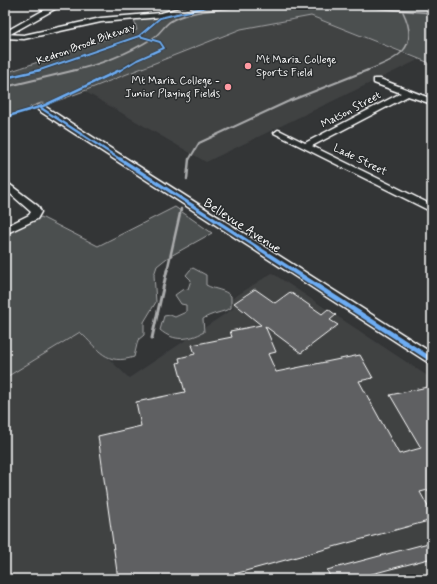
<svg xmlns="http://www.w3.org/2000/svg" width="437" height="584" viewBox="0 0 437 584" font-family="Mynerve,sans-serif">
<rect width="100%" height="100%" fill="#333536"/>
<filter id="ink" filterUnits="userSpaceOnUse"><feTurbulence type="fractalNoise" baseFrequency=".025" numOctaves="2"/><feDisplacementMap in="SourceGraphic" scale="8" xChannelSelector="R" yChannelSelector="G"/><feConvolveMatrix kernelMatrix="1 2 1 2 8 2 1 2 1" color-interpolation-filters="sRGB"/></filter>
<g filter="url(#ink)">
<!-- built -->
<g fill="#404243">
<path d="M311 16 418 60 206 162 84 91 241 29Z"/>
<path d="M272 273 432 379V579H5V372L14 371 80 332 129 378 234 308 227 302Z"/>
</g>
<!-- green -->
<g fill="#4c4f50" stroke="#a6a7a8">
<path d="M202 5H423L432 9V64L311 16 241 29 84 91 49 104 41 103 30 107 29 110 5 119V73C49 59 92 42 137 30L134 19C157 17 181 15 202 5Z"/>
<path d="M175 207 212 233 167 258 157 266 154 275 156 302 144 322V335L138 340 134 357C106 366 99 350 80 332L5 378V235L41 217 98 246Z"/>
<path d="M193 268 206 275V285C215 290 224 289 231 296V308C222 313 212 313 203 319L204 332C189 340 174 342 160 330L164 316 170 315 175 317 186 312V305L181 304 175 295 182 290 188 289 191 280 186 275 190 270Z"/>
</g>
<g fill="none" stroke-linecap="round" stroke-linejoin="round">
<!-- stream-far3 -->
<g stroke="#abacad" stroke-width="1.5">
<path d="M337 5 432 13"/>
<path d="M71 71C99 65 129 53 153 38 160 34 164 25 171 21 196 5 277 7 310 5"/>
<path d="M366 71C397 59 421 49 403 12"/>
</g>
<!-- stream-far2 -->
<g stroke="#abacad" stroke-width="2">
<path d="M5 87 76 70"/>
<path d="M189 160 199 143 287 102 368 70"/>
</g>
<!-- stream-far1 -->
<g stroke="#abacad" stroke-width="2.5">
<path d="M187 179 189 159"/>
<path d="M167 271 181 209"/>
</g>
<!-- stream -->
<path stroke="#abacad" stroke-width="3" d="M152 338 167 270"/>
</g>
<!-- building -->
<g fill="#5f6162" stroke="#fff">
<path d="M255 289 275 303 290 292 322 314 328 309 336 315 330 320 338 325 301 353 265 326 276 352 268 354 276 372 360 355 373 378 359 381 399 454 421 448 390 395 432 386V489L420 492 432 514V520L216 579H118L98 436 141 426 136 402 185 392 177 363 180 362 179 358 195 354 192 345 232 337 230 331 261 325 234 303Z"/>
<path d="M432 542V558L402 566 353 579H331L327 570Z"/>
</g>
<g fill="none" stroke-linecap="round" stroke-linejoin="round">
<defs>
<g id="minor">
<path d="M191 5H201L161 17 101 22 24 39 5 38V34L24 35 101 18 161 13Z"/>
<path d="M374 79H380L432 99V104L408 96 312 146 432 205V212L274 133 278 130 281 131 305 143 401 93 374 83Z"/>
<path d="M38 106H44L432 353V365L38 110Z"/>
<path d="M5 181 38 206 41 212 37 219 5 234V227L29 215 31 212 5 189Z"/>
</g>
<path id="tertiary" d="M53 5H62L5 37V32Z"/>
</defs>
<!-- minor casing -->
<use href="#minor" stroke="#fff" stroke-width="3"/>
<!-- tertiary casing -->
<use href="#tertiary" stroke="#fff" stroke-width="3"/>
<!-- minor -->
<use href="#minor" fill="#2a2d2e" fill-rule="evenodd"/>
<!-- tertiary -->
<use href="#tertiary" fill="#2a2d2e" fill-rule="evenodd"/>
<defs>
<g id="cycleway-far3">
<path d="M37 71 139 36 160 18 215 5"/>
<path d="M119 71 137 60 164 48 160 42 139 36"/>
</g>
<g id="cycleway-far2">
<path d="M5 78 40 70"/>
<path d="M41 108 121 160"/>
<path d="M5 117 43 106 120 70"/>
</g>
<path id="cycleway-far1" d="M120 159 294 271"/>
<path id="cycleway" d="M292 270 432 360"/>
</defs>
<!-- cycleway-far3 casing -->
<use href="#cycleway-far3" stroke="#2a2d2e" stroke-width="3.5"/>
<!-- cycleway-far2 casing -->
<use href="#cycleway-far2" stroke="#2a2d2e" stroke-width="4"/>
<!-- cycleway-far1 casing -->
<use href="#cycleway-far1" stroke="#2a2d2e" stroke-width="5.5"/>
<!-- cycleway casing -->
<use href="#cycleway" stroke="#2a2d2e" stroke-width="7"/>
<!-- cycleway-far3 -->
<use href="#cycleway-far3" stroke="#6dadf4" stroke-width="2"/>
<!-- cycleway-far2 -->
<use href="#cycleway-far2" stroke="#6dadf4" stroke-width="2.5"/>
<!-- cycleway-far1 -->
<use href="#cycleway-far1" stroke="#6dadf4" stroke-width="3.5"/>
<!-- cycleway -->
<use href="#cycleway" stroke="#6dadf4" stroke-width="4.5"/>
</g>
</g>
<!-- markers -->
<g fill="#ff9aa2" stroke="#2a2d2e" stroke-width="1.5">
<circle cx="248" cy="66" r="4"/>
<circle cx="228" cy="87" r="4"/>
</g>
<g text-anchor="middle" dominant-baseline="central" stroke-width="3" stroke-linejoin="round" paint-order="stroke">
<!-- far-street labels -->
<g font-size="11" fill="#fff" stroke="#2a2d2e">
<text transform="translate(86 44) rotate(-20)">Kedron Brook Bikeway</text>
<text transform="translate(351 110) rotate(-28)">Matson Street</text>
<text transform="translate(360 160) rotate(26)">Lade Street</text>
</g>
<!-- far-poi labels -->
<g font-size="11" fill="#fff" stroke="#2a2d2e" text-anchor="start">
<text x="256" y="60">Mt Maria College<tspan x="256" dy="13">Sports Field</tspan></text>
<text x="220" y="81" text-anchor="end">Mt Maria College -<tspan x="220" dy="13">Junior Playing Fields</tspan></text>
</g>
<!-- street labels -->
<g font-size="13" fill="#fff" stroke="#2a2d2e">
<text transform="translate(242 226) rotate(33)">Bellevue Avenue</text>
</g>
</g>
<!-- margin -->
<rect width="437" height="584" fill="none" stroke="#2a2d2e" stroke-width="20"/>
<rect x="10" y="10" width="417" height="564" fill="none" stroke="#fff" stroke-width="1.5" filter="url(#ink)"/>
</svg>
